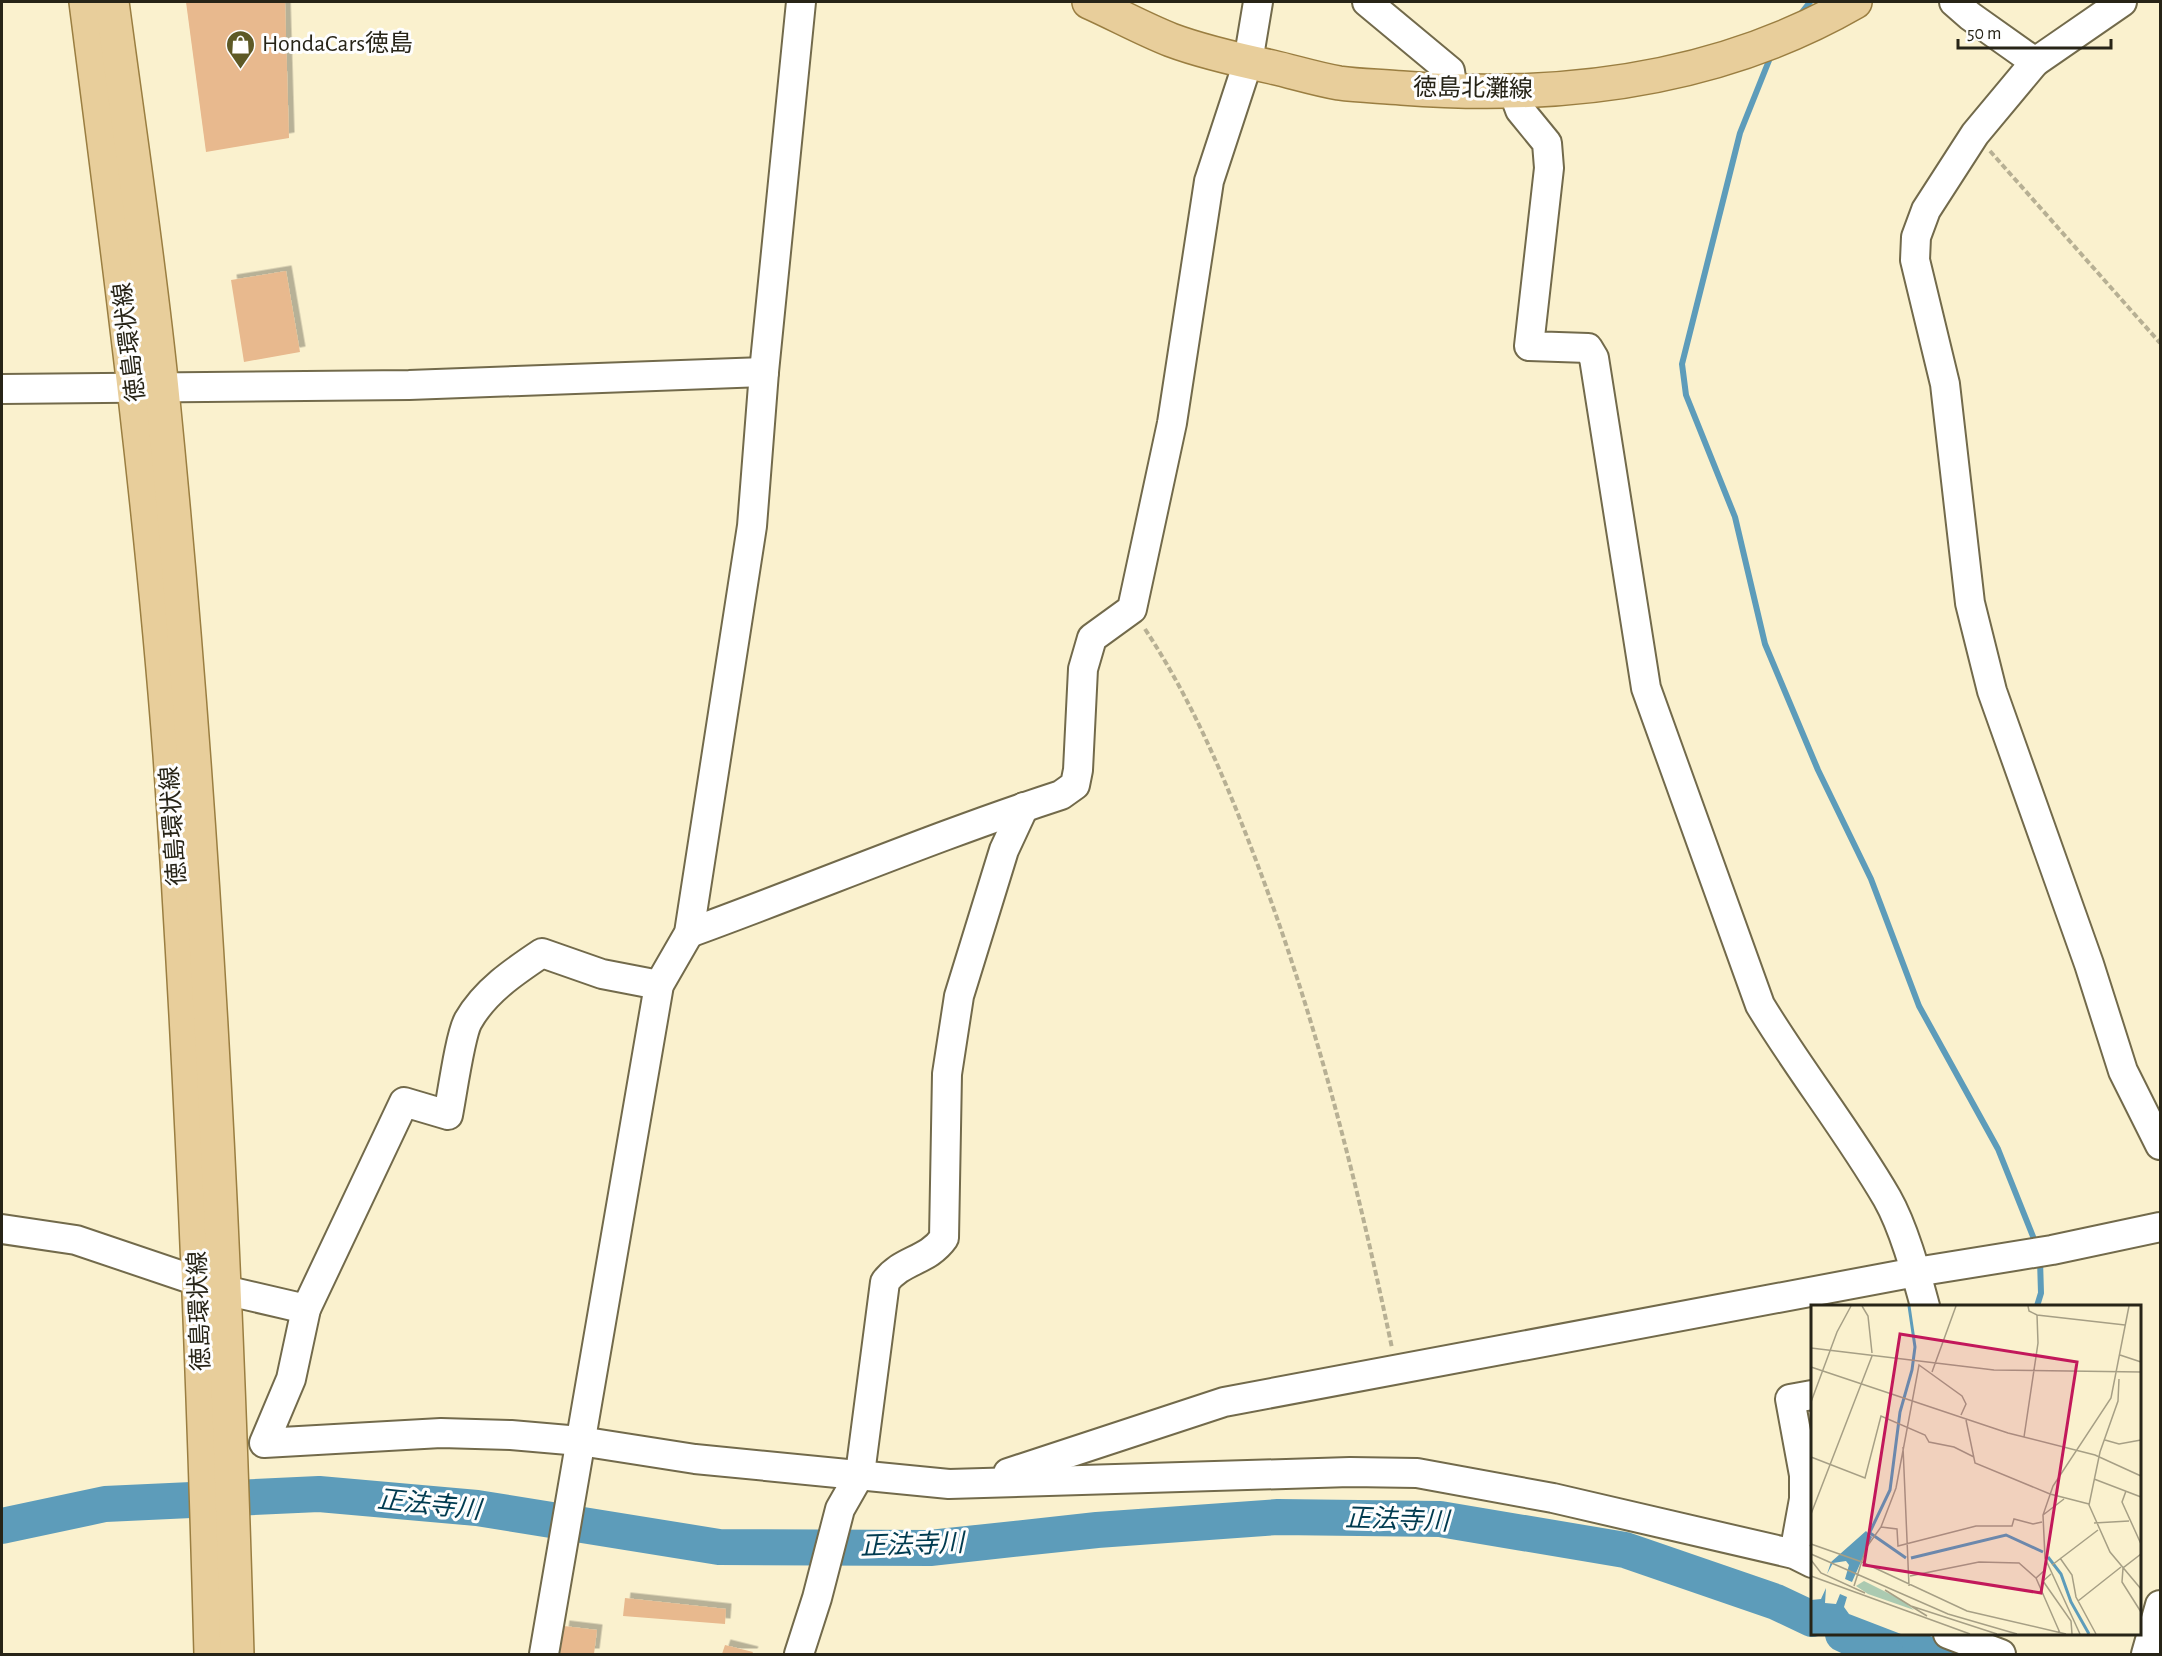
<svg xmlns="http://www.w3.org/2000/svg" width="2162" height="1656" viewBox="0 0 2162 1656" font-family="'Alegreya Sans','Noto Sans JP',sans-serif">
<defs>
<filter id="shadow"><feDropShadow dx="5.5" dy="-5.5" stdDeviation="0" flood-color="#0004"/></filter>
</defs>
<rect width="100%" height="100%" fill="#faf1ce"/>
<!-- water -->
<path fill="#5d9cba" d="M1884 1634H1924L1981 1654H1870Z"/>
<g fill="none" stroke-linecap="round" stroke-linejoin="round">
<!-- stream -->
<g stroke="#5d9cba" stroke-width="6">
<path d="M1799 16 1810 2"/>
<path d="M1772 53 1740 133 1682 364 1686 395 1735 517 1765 644 1818 770 1871 879 1919 1006 1998 1149 2036 1244"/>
<path d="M2037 1306 2041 1293 2040 1260"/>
<path d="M1864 1643 1869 1634"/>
</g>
<!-- river -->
<g stroke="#5d9cba" stroke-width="36">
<path d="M2 1526 105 1504 319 1494 477 1508 719 1547 930 1548 1097 1530 1278 1517 1440 1519 1625 1550 1776 1602 1812 1619"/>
<path d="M1843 1634 1886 1654"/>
</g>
</g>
<!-- building -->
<g fill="#e8b98e" filter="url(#shadow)">
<path d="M186 2H285L289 138 206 152Z"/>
<path d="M286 271 300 352 244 362 231 280Z"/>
<path d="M625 1598 726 1609 725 1624 623 1616Z"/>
<path d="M564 1626 597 1630 594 1654H560Z"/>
<path d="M725 1645 753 1652 752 1654H722Z"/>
</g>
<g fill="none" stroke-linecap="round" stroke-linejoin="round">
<defs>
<g id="minor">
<path d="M1367 2 1450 71 1453 92"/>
<path d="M1954 2 1970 16 2035 62 1975 134 1926 210 1916 237 1915 260 1945 384 1970 603 1992 691 2089 964 2123 1071 2160 1145"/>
<path d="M2035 62 2122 2"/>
<path d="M1513 91 1520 110 1547 143 1549 168 1529 346 1588 348 1594 358 1646 688 1760 1005C1800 1071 1848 1131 1887 1198 1904 1228 1916 1273 1925 1306"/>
<path d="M2 389 409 385 764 372"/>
<path d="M689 933C813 888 935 836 1061 795L1075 785 1078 770 1083 669 1092 638 1132 609 1172 423 1209 181 1248 62 1258 2"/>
<path d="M659 985 602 974 542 953C515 971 485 991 468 1021 460 1036 452 1095 448 1115L404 1102 306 1309 291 1379 264 1443 441 1433 511 1435 580 1441 695 1459 949 1484 1350 1472 1417 1473 1553 1498 1794 1554 1812 1563"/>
<path d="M2 1229 76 1240 224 1290 306 1309"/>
<path d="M1008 1473 1224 1402 1916 1272 2052 1250 2160 1227"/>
<path d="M1794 1554 1804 1499V1475L1790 1399 1812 1395"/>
<path d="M1948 1634 2001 1654"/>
<path d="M544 1654 659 985 689 933 752 526 764 372 801 2"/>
<path d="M799 1654 817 1598 840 1509 860 1474 885 1282C902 1259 927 1262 944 1238L947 1074 959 996 1004 850 1024 807"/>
<path d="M2146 1654 2160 1605"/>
</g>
<g id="major">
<path d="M86 2C118 252 151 503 170 755 191 1055 203 1355 211 1654"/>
<path d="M112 2C129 131 149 260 162 390 204 811 225 1232 237 1654"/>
<path d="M1089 2C1116 14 1143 29 1171 40 1203 52 1239 60 1272 67 1294 72 1316 79 1339 83 1360 86 1381 86 1402 88 1558 100 1718 81 1855 2"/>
</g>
</defs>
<!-- minor casing -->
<use href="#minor" stroke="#726a4b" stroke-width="32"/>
<!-- major casing -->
<use href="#major" stroke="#9a7e41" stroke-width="36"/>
<!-- path -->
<g stroke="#b7b094" stroke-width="4" stroke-dasharray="6 3" stroke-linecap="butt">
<path d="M1990 151 2160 343"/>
<path d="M1145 629C1195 705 1228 786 1260 871 1318 1026 1358 1186 1392 1348"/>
</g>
<!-- minor -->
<use href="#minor" stroke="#fff" stroke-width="28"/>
<!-- major -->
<use href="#major" stroke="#e8ce9b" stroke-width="33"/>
</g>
<!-- icons -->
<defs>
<symbol id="shop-pin" viewBox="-11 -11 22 30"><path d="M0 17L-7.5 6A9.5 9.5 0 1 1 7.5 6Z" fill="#5d5926" stroke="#fefefe"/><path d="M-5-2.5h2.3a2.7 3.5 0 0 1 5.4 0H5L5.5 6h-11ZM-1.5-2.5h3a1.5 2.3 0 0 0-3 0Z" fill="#fff"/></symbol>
</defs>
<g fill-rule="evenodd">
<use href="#shop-pin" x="224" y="28" width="33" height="45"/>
</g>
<g text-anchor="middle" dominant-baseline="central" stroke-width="6" stroke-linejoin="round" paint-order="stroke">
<!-- poi labels -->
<g font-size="24" fill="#272417" stroke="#fefefe" text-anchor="start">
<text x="262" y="44">HondaCars徳島</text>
</g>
<!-- street labels -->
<g font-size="24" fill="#272417" stroke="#fefefe">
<text transform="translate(1473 89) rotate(1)">徳島北灘線</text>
<text transform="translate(130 342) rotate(-97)">徳島環状線</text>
<text transform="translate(174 826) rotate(-94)">徳島環状線</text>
<text transform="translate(200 1311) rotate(-92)">徳島環状線</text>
</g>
<!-- water labels -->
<g font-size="26" font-style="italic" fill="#013b50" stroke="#fefefe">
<text transform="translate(429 1505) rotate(6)">正法寺川</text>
<text transform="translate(1397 1520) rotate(2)">正法寺川</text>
<text transform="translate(912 1545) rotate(-2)">正法寺川</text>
</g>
</g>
<!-- overview -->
<g transform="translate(1811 1305)">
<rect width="330" height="330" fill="#faf1ce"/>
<path d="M53 276 91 295 103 305 57 289 45 281Z" fill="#abcab1"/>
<path d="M55 226 61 232 41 277 34 274 38 260 35 256 22 258 16 269 20 257ZM15 283 14 298 25 299 29 289 36 292 33 302 38 309 90 329H0V295L10 294Z" fill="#5d9cba"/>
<path fill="none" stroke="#5d9cba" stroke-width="3" d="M59 228 95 253M57 231 79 185 89 107 101 65 104 42 98 1M237 252 250 269 260 297 278 329M100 253 195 230 232 247"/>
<path fill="none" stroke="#a69f85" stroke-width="1.5" d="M51 1 57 11 61 48M217 1 218 6 226 10 314 20M0 43 183 65 330 67M309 50 330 57M0 62 197 128 284 150 330 171M121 67 145 1M308 74 307 96 289 147 278 200 299 247 330 284M0 97 26 27 40 1M155 115 164 158 239 189 278 199M213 132 227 38 226 10M294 135 308 139 330 135M92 142 98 281M0 152 54 173 70 111 114 130 118 137 143 142 163 152M283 174 330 192M315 186 311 197 330 239M0 209 61 51M232 210 253 194M283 218 318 216M70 222 86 224 87 241 165 221H201L203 214 222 219 231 217M0 239 51 257 156 306 255 329M0 249 137 309 206 329M330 249 312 263 311 277 330 307M249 253 261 270 265 292 285 329M0 255 10 268 54 288M241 260 287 225M240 269 232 276 260 316 261 329M0 271 159 329M99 271 168 257 208 258 225 273 234 265M225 273 249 328M43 281 55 243 70 222 85 183 108 60 151 91 155 99 150 110M74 285 116 311M267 296 310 262M100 301 186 329M269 329 234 253 232 210 242 181 300 93 318 1"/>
<path fill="#c2185b" fill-opacity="0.15" stroke="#c2185b" stroke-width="3" d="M89 29 266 57 230 288 53 260Z"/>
<rect width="330" height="330" fill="none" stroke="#272417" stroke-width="3"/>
</g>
<!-- border -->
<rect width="2162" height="1656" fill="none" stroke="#272417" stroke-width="6"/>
<!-- scale -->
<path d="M1958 39v9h153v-9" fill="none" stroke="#272417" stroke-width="3"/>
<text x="1967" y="39" font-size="18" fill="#272417" stroke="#fefefe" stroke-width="4.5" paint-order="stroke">50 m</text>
</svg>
